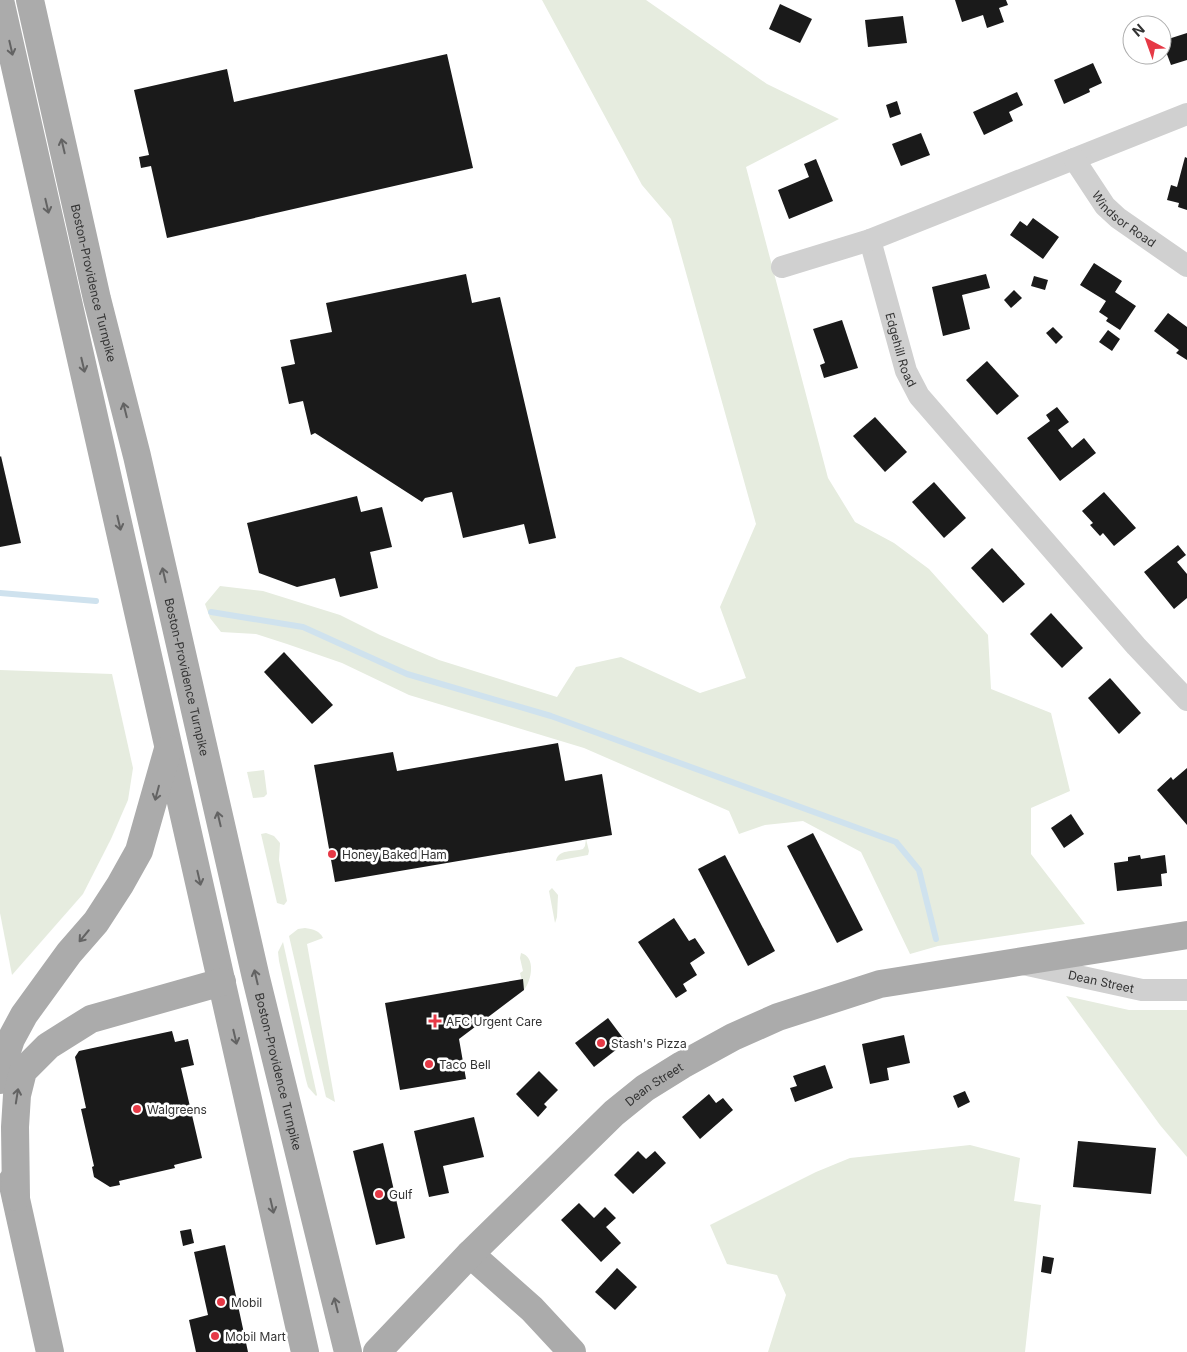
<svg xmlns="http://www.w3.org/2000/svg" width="1187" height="1352" viewBox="0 0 1187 1352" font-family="Inter,sans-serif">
<rect width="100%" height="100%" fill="#fff"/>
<!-- green -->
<g fill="#e6ecdf">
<path d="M542 0H646L767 84 839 119 746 167 828 478 855 522 894 543 929 569 988 635 991 689 1051 713 1070 791 1031 808V854L1085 924 938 946 910 954 861 852 803 821 765 825 739 834 729 811 584 748 409 695 342 663 287 644 256 634 221 632 210 618 205 604 220 586 263 591 340 615 380 635 439 660 557 697 576 667 621 657 700 693 746 678 720 607 756 524 671 219 642 185Z"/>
<path d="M0 670 112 674 133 768 128 800 111 839 83 894 12 975 0 913Z"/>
<path d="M264 770 267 794 264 797 253 798 247 772Z"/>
<path d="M266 833 274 836 280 843 279 860 287 901 284 905 277 903 261 834Z"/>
<path d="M586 839 589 851 588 855 556 861C558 849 573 852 583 849L585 846Z"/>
<path d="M552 888 558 895 557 917 555 923 549 891Z"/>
<path d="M305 928C313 929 320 931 323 938L307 944 335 1102 326 1097 289 936 298 929Z"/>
<path d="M283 942 317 1095 316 1096 308 1087 306 1080 279 961 278 952Z"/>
<path d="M521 953C536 957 532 980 524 990L520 973 523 971 520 958Z"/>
<path d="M1066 996 1129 1010H1187V1157L1160 1125Z"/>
<path d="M970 1145 1020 1158 1014 1201 1041 1205 1025 1352H768L786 1295 777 1275 727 1264 710 1225 816 1172 850 1158Z"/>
</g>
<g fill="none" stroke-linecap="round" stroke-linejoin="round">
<!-- stream -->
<g stroke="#cfe2ee" stroke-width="6">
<path d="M0 593 96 601"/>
<path d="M211 612 303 627 407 674 551 716 896 842 919 870 936 939"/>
</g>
</g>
<!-- building -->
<g fill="#1a1a1a">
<path d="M955 0H1006L1008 5 999 8 1004 22 987 28 983 15 962 22Z"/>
<path d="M780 4 812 19 800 43 769 29Z"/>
<path d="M903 16 907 43 868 47 865 20Z"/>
<path d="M1187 33V60L1171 65 1162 41Z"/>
<path d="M447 54 473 168 167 238 151 166 141 168 139 157 149 155 134 90 227 69 234 102Z"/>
<path d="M1093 63 1102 83 1089 89 1090 92 1064 104 1054 80Z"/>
<path d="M1017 92 1023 105 1009 112 1013 121 984 135 973 112Z"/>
<path d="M897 101 901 114 890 118 886 105Z"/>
<path d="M921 133 930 155 901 166 892 144Z"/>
<path d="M1185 157 1187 158V210L1178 207 1179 203 1167 200 1171 185 1177 187Z"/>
<path d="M816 159 833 201 789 219 778 190 809 177 804 164Z"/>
<path d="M1033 218 1059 237 1043 259 1010 235 1020 221 1027 226Z"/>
<path d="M1094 263 1122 281 1115 292 1136 306 1120 330 1106 321 1108 318 1099 312 1106 301 1080 285Z"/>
<path d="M466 274 472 303 500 297 556 538 529 544 524 524 463 538 452 492 425 498 422 502 315 433 311 435 303 401 289 404 281 367 295 364 290 340 332 332 326 303Z"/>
<path d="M986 274 990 288 962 295 970 329 943 336 932 287Z"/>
<path d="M1034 276 1048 280 1045 290 1031 286Z"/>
<path d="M1014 290 1022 298 1011 308 1004 300Z"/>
<path d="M1168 313 1187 327V360L1176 353 1179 350 1154 331Z"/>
<path d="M842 320 858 368 824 378 820 365 825 363 813 329Z"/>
<path d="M1053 327 1063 337 1056 344 1046 333Z"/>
<path d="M1108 330 1120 339 1112 351 1099 342Z"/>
<path d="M987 361 1019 396 997 415 966 380Z"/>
<path d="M1057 407 1069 422 1058 430 1072 448 1084 438 1096 453 1060 481 1027 438 1050 421 1046 415Z"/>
<path d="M875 417 907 452 885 472 853 436Z"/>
<path d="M1 456 21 543 0 547V457Z"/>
<path d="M934 482 966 518 944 538 912 502Z"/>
<path d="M1104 492 1136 528 1114 546 1103 533 1100 536 1090 525 1093 523 1082 511Z"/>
<path d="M357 496 361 512 382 507 392 547 370 552 378 588 340 597 335 578 297 587 259 573 247 523Z"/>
<path d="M1178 545 1186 555 1177 562 1187 574V598L1174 609 1144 572Z"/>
<path d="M992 548 1025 584 1003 603 971 568Z"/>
<path d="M1051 613 1083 648 1062 668 1030 634Z"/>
<path d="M284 652 333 705 312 724 264 672Z"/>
<path d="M1110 678 1141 713 1119 734 1088 698Z"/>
<path d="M558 743 565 781 602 774 612 835 335 882 314 765 393 752 397 771Z"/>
<path d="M1187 768V825L1157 790 1171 777 1173 780Z"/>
<path d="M1071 814 1084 834 1064 848 1051 828Z"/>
<path d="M813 833 863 930 837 943 787 846Z"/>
<path d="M725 855 775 951 748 966 698 869Z"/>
<path d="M1140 855 1141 859 1165 855 1167 873 1161 874 1162 886 1117 891 1114 863 1128 861V857Z"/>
<path d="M674 918 689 941 695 938 705 953 690 963 697 975 683 984 687 991 676 998 638 942Z"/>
<path d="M523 979 524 990 459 1039 466 1079 400 1090 385 1003Z"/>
<path d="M608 1018 626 1042 594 1067 575 1043Z"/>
<path d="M172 1031 175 1042 188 1039 194 1065 181 1068 202 1158 174 1165 175 1168 119 1181 120 1185 110 1187 94 1177 92 1167 94 1166 81 1109 86 1108 75 1057 79 1051Z"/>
<path d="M904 1035 910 1063 887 1068 889 1080 870 1084 862 1044Z"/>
<path d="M825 1065 833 1088 795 1102 790 1088 797 1086 793 1076Z"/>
<path d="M539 1071 558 1090 544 1104 547 1107 538 1117 516 1094Z"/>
<path d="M965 1091 970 1102 958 1108 953 1096Z"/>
<path d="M709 1094 716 1103 723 1098 733 1110 700 1139 682 1117Z"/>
<path d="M474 1117 484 1157 443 1166 449 1193 429 1197 414 1131Z"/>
<path d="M1078 1141 1156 1148 1151 1194 1073 1187Z"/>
<path d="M383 1143 405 1238 376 1245 353 1151Z"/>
<path d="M638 1151 646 1159 655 1151 666 1163 633 1194 614 1175Z"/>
<path d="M579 1203 594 1218 605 1207 616 1218 606 1227 621 1243 601 1262 561 1220Z"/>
<path d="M191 1229 194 1243 183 1246 180 1231Z"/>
<path d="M225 1245 248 1352H196L189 1320 208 1315 194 1252Z"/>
<path d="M1043 1256 1054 1258 1051 1274 1041 1272Z"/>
<path d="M617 1268 637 1287 615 1310 595 1292Z"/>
</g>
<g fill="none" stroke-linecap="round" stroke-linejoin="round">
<!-- minor -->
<g stroke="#d0d0d0" stroke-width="22">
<path id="s1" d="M1187 114 870 240 906 371 919 396 1136 646 1187 700"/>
<path id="s2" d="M1074 159 1105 206 1118 218 1187 266"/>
<path d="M782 267 870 240"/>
<path id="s3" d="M1023 964 1142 990H1187"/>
</g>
<!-- major -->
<g stroke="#ababab" stroke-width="28">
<path d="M0 0 305 1352"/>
<path id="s4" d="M30 0 97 299 137 456 256 978 348 1352"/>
<path d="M0 1080 1 1069 11 1039 24 1015 69 953 96 922 120 885 139 851 168 749"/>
<path d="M12 1181 50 1352"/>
<path d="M16 1197 15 1127 17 1095 23 1071 48 1046 91 1019 222 982"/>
<path d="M470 1254 532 1309 572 1352"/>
<path id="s5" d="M377 1352 470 1254 614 1113 645 1088 682 1065 733 1037 778 1017 880 984 1187 935"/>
</g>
</g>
<!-- one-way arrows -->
<defs><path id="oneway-shaft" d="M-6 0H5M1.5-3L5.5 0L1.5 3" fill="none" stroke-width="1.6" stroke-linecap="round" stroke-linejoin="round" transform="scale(1.25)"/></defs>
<g stroke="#636363">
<use href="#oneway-shaft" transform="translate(11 48) rotate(77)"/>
<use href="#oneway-shaft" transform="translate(63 146) rotate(-103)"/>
<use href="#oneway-shaft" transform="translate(47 206) rotate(77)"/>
<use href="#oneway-shaft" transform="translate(83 365) rotate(77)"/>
<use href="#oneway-shaft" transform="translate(125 410) rotate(-104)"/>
<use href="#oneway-shaft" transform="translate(119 523) rotate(77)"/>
<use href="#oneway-shaft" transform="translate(164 575) rotate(-103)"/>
<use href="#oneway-shaft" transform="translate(157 793) rotate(105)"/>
<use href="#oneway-shaft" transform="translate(219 819) rotate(-103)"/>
<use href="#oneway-shaft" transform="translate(199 878) rotate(77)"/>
<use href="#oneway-shaft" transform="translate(84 936) rotate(130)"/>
<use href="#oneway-shaft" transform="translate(256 977) rotate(-103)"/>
<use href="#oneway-shaft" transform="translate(235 1037) rotate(77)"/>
<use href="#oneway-shaft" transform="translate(17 1096) rotate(-81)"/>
<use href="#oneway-shaft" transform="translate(272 1206) rotate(77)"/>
<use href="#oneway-shaft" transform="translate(336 1305) rotate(-104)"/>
</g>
<!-- markers -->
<g fill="#e63946" stroke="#fff" stroke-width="2">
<circle cx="332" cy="854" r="5"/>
<path d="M432.5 1013.5h5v5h5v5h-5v5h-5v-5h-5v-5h5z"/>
<circle cx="601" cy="1043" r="5"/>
<circle cx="429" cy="1064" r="5"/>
<circle cx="137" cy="1109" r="5"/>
<circle cx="379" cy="1194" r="5"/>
<circle cx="221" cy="1302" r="5"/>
<circle cx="215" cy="1336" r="5"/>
</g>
<g text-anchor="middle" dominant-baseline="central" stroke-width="5" stroke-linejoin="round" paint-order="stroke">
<!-- street labels -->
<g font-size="12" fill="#333" stroke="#fff">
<text stroke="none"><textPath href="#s2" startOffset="79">Windsor Road</textPath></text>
<text stroke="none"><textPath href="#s4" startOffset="290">Boston-Providence Turnpike</textPath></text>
<text stroke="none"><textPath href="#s1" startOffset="455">Edgehill Road</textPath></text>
<text stroke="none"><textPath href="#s4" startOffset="695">Boston-Providence Turnpike</textPath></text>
<text stroke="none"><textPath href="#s3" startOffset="80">Dean Street</textPath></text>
<text stroke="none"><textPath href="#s4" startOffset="1100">Boston-Providence Turnpike</textPath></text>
<text stroke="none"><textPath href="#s5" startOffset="386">Dean Street</textPath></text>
</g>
<!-- poi labels -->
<g font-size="12" fill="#333" stroke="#fff" text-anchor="start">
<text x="342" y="854">Honey Baked Ham</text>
<text x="446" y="1021">AFC Urgent Care</text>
<text x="611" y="1043">Stash's Pizza</text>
<text x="439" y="1064">Taco Bell</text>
<text x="147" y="1109">Walgreens</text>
<text x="389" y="1194">Gulf</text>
<text x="231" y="1302">Mobil</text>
<text x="225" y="1336">Mobil Mart</text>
</g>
</g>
<!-- north arrow -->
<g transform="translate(1147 40) rotate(319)"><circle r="24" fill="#ffffff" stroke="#adadad"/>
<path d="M0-4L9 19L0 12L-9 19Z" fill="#e63946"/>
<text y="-8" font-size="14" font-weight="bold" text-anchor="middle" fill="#333333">N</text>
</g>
</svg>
